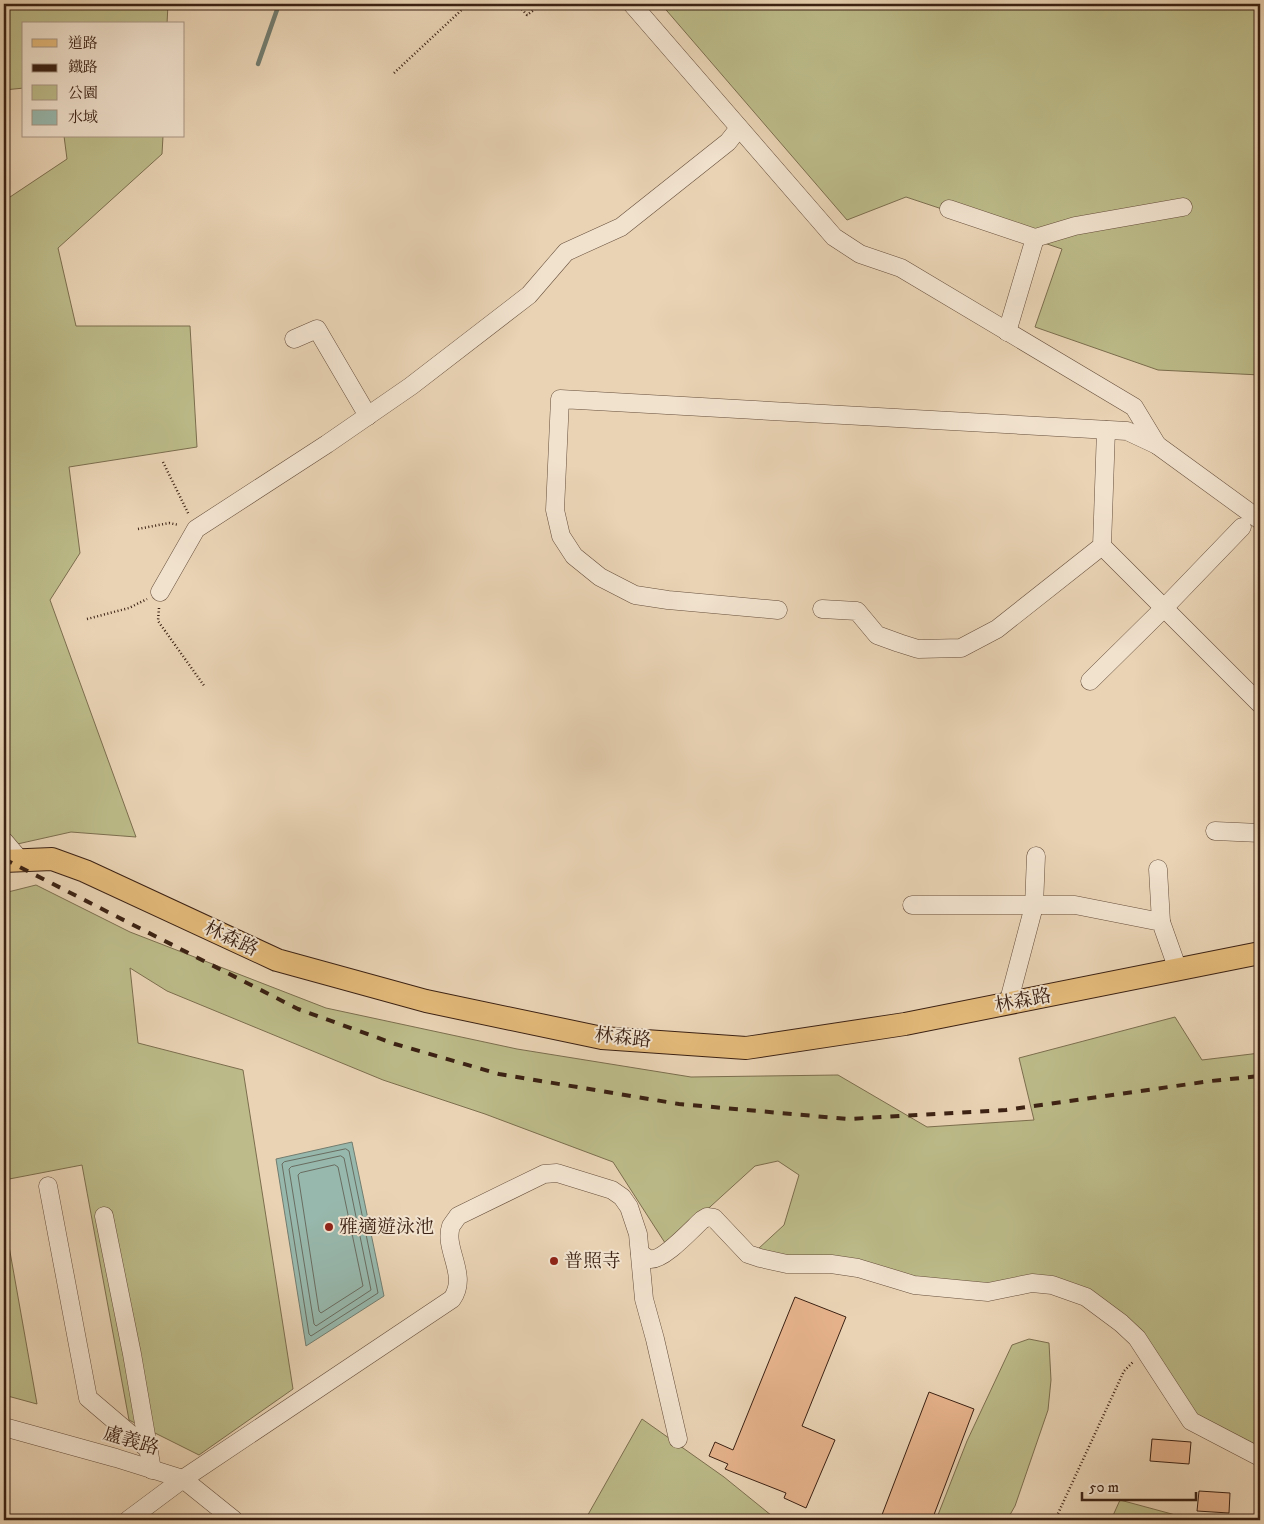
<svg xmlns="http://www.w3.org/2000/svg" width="1264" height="1524" viewBox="0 0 1264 1524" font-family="'IM FELL DW Pica','Noto Serif TC',serif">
<rect width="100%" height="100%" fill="#e9d3b4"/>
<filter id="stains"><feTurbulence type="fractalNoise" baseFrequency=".004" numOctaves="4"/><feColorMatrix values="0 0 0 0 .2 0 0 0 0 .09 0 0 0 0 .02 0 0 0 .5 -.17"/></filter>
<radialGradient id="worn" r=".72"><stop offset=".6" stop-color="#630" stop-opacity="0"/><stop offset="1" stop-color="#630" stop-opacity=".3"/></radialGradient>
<!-- green -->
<g fill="#bcbb89" stroke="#7c6e4e">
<path d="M4 4H168L167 24H24V88L4 90Z"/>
<path d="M661 4H1260V375L1158 370 1035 327 1062 249 906 197 847 220Z"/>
<path d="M64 136H163L162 154 58 248 76 326H190L197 447 69 467 80 553 50 600 136 837 71 832 4 847V201L67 159Z"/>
<path d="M36 885 130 932 326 1008 517 1049 691 1077 838 1075 927 1127 1034 1120 1019 1058 1175 1017 1202 1060 1260 1053V1450L1195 1417 1089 1294C1012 1288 935 1281 858 1268 824 1263 791 1257 758 1249L784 1225 799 1175 778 1161 755 1166 667 1246 613 1162 485 1114 383 1080 167 991 130 968 138 1043 243 1070 293 1389 199 1455 129 1420 82 1165 4 1180V893Z"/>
<path d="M4 1218 37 1404 4 1395Z"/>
<path d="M1029 1339 1049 1343 1051 1380 1048 1410 1015 1506 1007 1520H936L967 1441 1012 1345Z"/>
<path d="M642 1419 724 1477 777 1520H585Z"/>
<path d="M1120 1500 1194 1520H1111Z"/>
</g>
<!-- water -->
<path fill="#97b8ad" stroke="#727c6f" d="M352 1142 384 1296 306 1346 276 1159Z"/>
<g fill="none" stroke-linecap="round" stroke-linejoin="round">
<!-- shore -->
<g stroke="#696c60" stroke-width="1">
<path d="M346 1149 349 1151 378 1293 311 1336 309 1334 282 1164 284 1162Z"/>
<path d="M341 1156 344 1158 371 1290 316 1326 314 1324 289 1169 291 1167Z"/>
<path d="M335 1165 338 1167 363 1286 321 1313 319 1311 298 1175 300 1173Z"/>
</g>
<!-- stream -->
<path stroke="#727c6f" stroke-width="4.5" d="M258 64 279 4"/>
</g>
<!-- building -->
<g fill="#e5b28b" stroke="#3b2113">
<path d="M795 1297 846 1317 802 1426 835 1440 806 1508 784 1498 786 1493 725 1469 728 1464 709 1456 715 1442 733 1450Z"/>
<path d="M929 1392 974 1409 932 1520H880Z"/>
<path d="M1152 1439 1191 1442 1189 1464 1150 1461Z"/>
<path d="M1199 1491 1230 1493 1229 1513 1197 1511Z"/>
</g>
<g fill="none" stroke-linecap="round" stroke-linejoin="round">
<defs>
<g id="minor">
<path d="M632 4 834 237 860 254 901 268 1134 407 1157 445 1260 520"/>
<path d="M949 209 1035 238 1075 226 1183 207"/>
<path d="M1007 332 1035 238"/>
<path d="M294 339 317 329 368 416"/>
<path d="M1102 546 1260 704"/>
<path d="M160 592 196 529 327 444 411 386 529 295 566 252 621 227 728 142 739 128"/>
<path d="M822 609 857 611 877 635 899 643 918 649 961 648 997 629 1102 546 1106 430"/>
<path d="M778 610 668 600 635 595 600 577 574 556 561 536 555 510 560 399 1127 431 1157 445"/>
<path d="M1090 681 1164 608 1242 527"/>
<path d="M1215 831 1260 833"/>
<path d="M4 841 21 861"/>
<path d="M1158 869 1161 922"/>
<path d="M912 905H1075L1161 922 1178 970"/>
<path d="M1008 1004 1034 906 1036 856"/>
<path d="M48 1186 88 1398 149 1450"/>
<path d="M104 1216 132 1354 152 1470"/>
<path d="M640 1253C643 1255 647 1259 650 1259 663 1261 692 1229 702 1220L707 1217 714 1218 748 1254 760 1258 787 1264H831L858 1268 914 1285 988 1292 1032 1283 1052 1285 1086 1297 1121 1323 1137 1338 1191 1421 1260 1457"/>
<path d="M4 1427 116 1458 183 1479 234 1520"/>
<path d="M128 1520 183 1479 452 1299C469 1275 443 1249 451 1226 453 1223 456 1219 458 1216L544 1174 557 1173 612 1190 622 1197 629 1207 638 1234 644 1299 655 1339 678 1439"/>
</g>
<path id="major" d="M4 861 52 859 85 871 277 960 426 1001 602 1038 746 1048 905 1024 1260 953"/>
</defs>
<!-- minor casing -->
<use href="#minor" stroke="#664e3b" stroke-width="19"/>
<!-- major casing -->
<use href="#major" stroke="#3b2113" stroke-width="24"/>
<!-- path -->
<g stroke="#3b2113" stroke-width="2.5" stroke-dasharray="1 2.5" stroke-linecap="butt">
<path d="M517 4 527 15 542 4"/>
<path d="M394 73 468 4"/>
<path d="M163 462 189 515"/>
<path d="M138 529 169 523 179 525"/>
<path d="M159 608 158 621 205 687"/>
<path d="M87 619 129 608 147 599"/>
<path d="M1055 1520 1124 1371 1134 1361"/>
</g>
<!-- minor -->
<use href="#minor" stroke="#f1e2ce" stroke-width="18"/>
<!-- major -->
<use href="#major" stroke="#e4ba7a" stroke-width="22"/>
<!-- rail -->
<path stroke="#3b2113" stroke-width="4" stroke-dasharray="9 9" stroke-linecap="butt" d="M4 859 298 1009 395 1044 499 1074 679 1104 848 1119 1006 1110 1211 1081 1260 1076"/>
</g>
<!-- markers -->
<g fill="#8f2418" stroke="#f1e2ce" stroke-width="2">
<circle cx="329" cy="1227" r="5"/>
<circle cx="554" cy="1261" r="5"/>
</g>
<g text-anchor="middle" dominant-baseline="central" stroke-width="4" stroke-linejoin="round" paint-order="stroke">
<!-- street labels -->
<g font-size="19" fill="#3b2113" stroke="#f1e2ce">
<text transform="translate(231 939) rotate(25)">林森路</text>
<text transform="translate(1023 1001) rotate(-11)">林森路</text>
<text transform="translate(623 1038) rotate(6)">林森路</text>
<text transform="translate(131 1441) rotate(17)">盧義路</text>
</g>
<!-- poi labels -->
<g font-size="19" fill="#3b2113" stroke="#f1e2ce" text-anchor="start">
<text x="339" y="1227">雅適遊泳池</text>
<text x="564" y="1261">普照寺</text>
</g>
</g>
<!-- margin -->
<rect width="1264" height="1524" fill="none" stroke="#e9d3b4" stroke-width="20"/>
<rect x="5" y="5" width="1254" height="1514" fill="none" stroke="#3b2113" stroke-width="2.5"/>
<rect x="10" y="10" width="1244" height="1504" fill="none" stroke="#3b2113"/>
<!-- legend -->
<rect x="22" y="22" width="162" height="115" fill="#f1e2ce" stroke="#a89583"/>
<rect x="32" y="39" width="25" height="8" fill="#e4ba7a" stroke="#a89583"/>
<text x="68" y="48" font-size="15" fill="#3b2113">道路</text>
<rect x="32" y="64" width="25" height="8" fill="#3b2113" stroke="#a89583"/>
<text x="68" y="72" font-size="15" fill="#3b2113">鐵路</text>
<rect x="32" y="85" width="25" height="15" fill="#bcbb89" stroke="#a89583"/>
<text x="68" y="98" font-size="15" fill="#3b2113">公園</text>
<rect x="32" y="110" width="25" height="15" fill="#97b8ad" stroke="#a89583"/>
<text x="68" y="122" font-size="15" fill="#3b2113">水域</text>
<!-- scale -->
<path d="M1082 1492v8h114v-8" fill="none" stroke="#3b2113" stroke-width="2.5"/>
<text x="1089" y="1492" font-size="15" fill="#3b2113" stroke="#f1e2ce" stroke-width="4" paint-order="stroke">50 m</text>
<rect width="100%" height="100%" filter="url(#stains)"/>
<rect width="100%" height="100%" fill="url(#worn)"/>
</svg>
